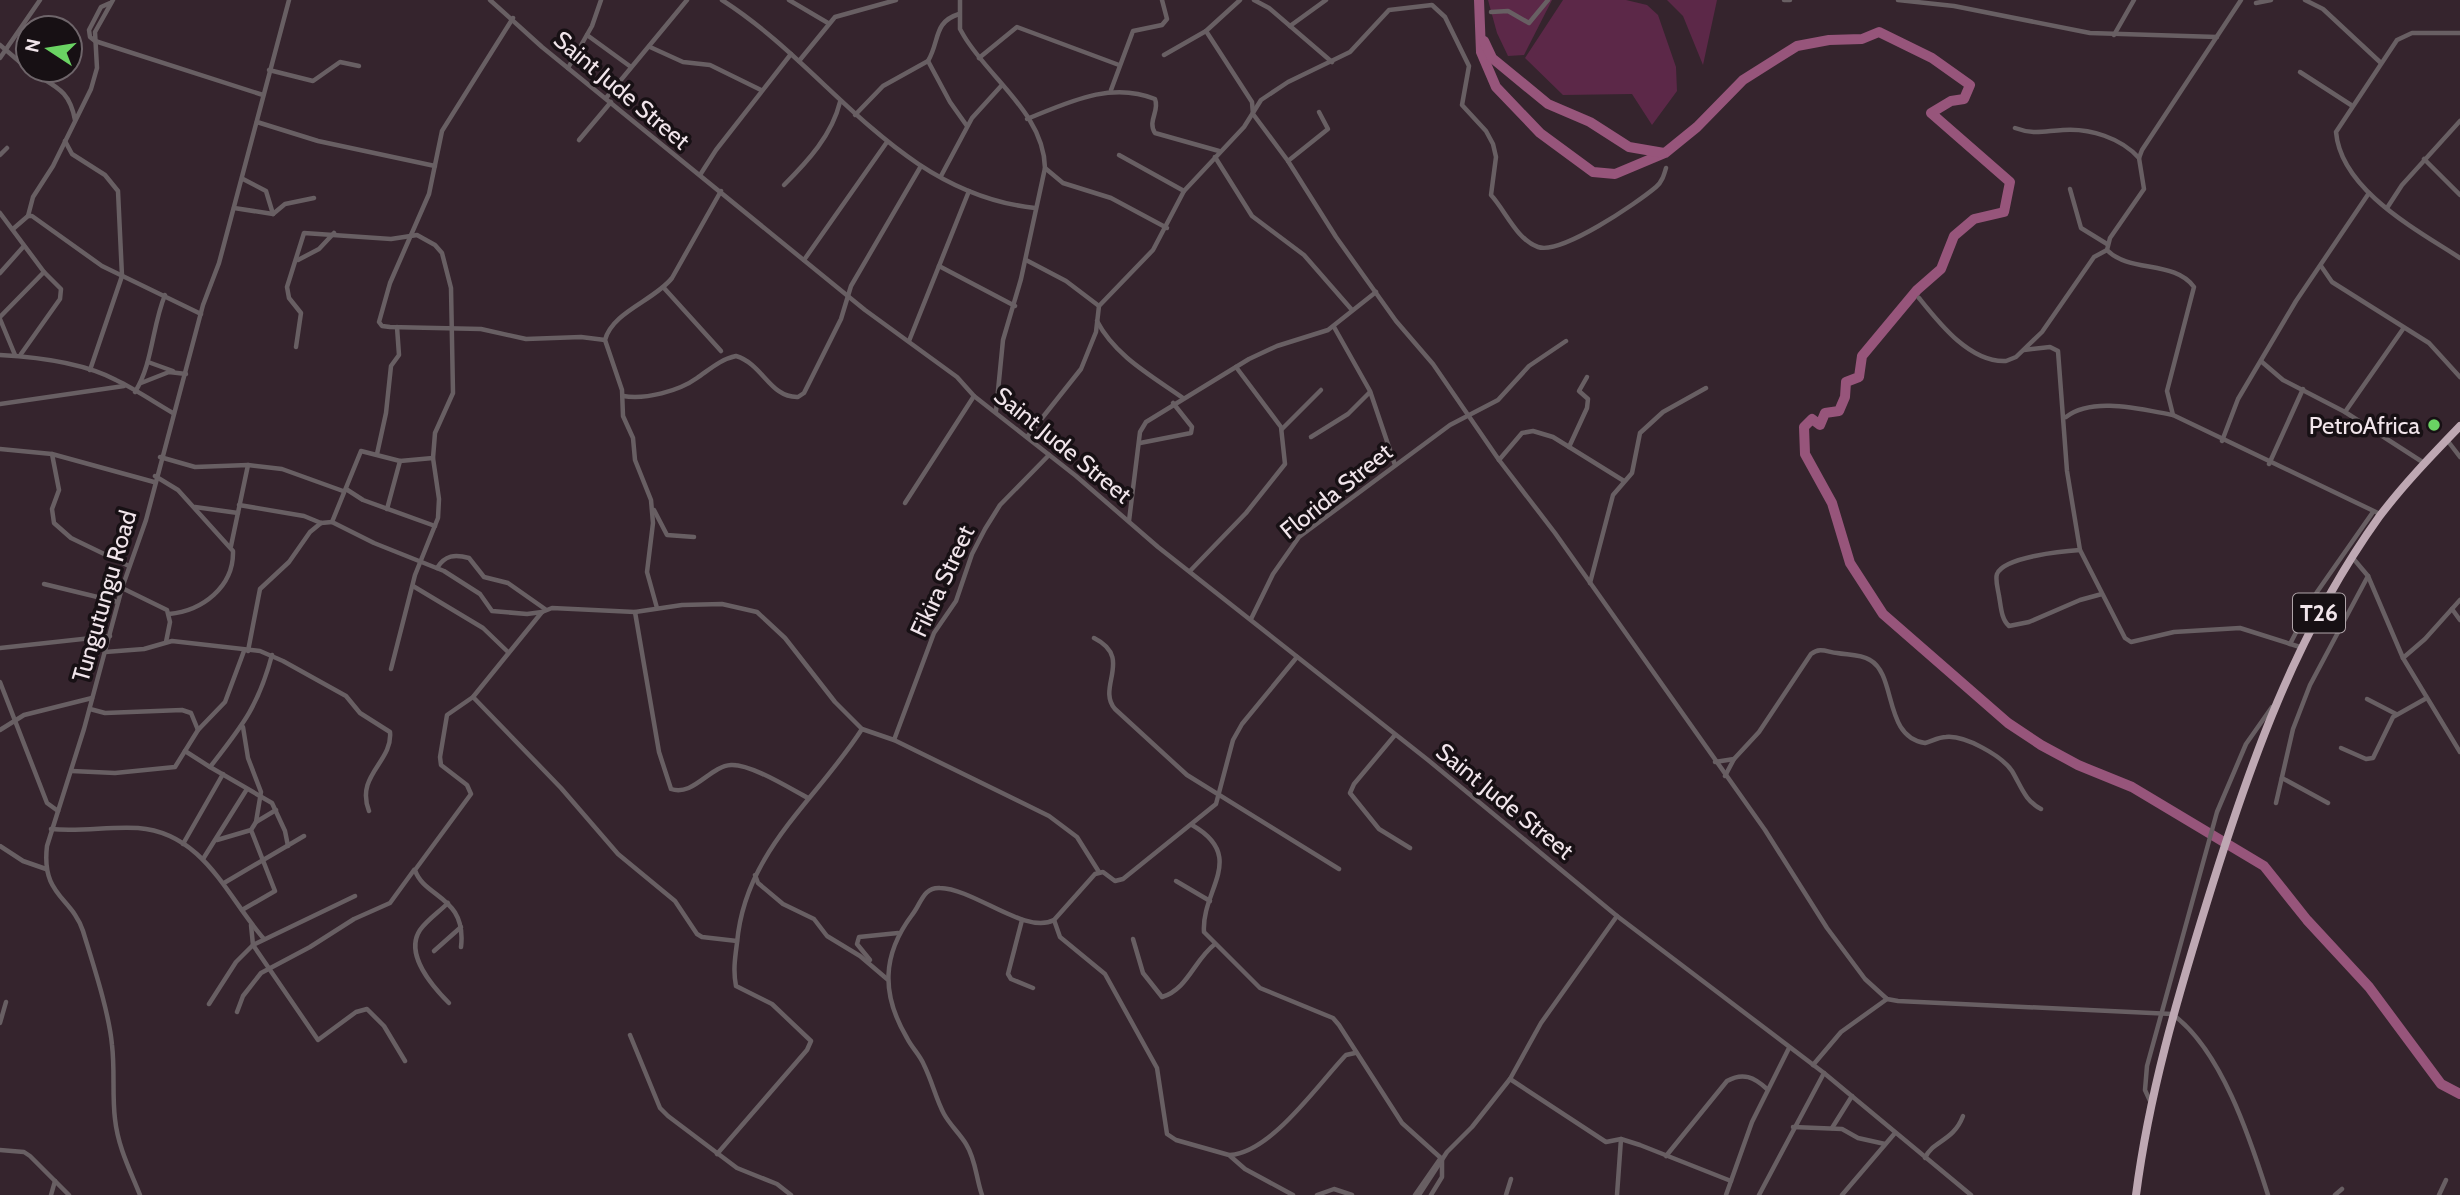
<svg xmlns="http://www.w3.org/2000/svg" width="2460" height="1195" viewBox="0 0 2460 1195" font-family="Cabin,sans-serif">
<rect width="100%" height="100%" fill="#35242d"/>
<!-- green -->
<g fill="#5c2848">
<path d="M1488 0H1552L1524 55 1508 56 1497 33Z"/>
<path d="M1563 0H1626L1647 5 1658 15 1676 67 1677 91 1652 125 1632 94 1563 95 1525 58Z"/>
<path d="M1667 0H1717L1703 65 1683 16Z"/>
</g>
<g fill="none" stroke-linecap="round" stroke-linejoin="round">
<!-- river -->
<g stroke="#97557b" stroke-width="10">
<path d="M1479 0 1481 52 1496 87 1540 133 1593 172 1615 174 1665 153 1697 127 1743 80 1797 46 1829 40 1862 39 1879 32 1932 58 1970 85 1964 99 1951 101 1931 113 2010 182 2004 212 1974 219 1954 236 1941 269 1917 290 1862 356 1859 377 1846 382 1845 397 1839 411 1825 413 1820 425 1812 419 1804 427 1805 454 1832 503 1850 563 1883 614 2008 723 2041 745 2078 765 2132 787 2264 866 2307 920 2369 987 2441 1084 2460 1094"/>
<path d="M1484 41 1492 58 1548 104 1590 122 1629 147 1664 153"/>
</g>
<!-- street -->
<g stroke="#685f63" stroke-width="4.5">
<path d="M490 0 542 47 865 310 957 377 974 396 1076 476 1158 547 1428 760 1617 916 1824 1073 1971 1195"/>
<path d="M722 0C829 68 897 193 1035 208"/>
<path d="M789 0 828 23"/>
<path d="M960 0V29L964 36C989 78 1044 114 1045 168L1021 279 1003 340 996 411"/>
<path d="M1254 0 1269 8 1332 62"/>
<path d="M1784 0H1790"/>
<path d="M1898 0 1954 6 2090 33 2217 37"/>
<path d="M2241 0 2142 150 2139 158 2144 189 2110 238 2107 250C2129 273 2175 260 2194 287L2167 391 2173 415 2380 514"/>
<path d="M2305 0 2323 9 2381 63"/>
<path d="M110 3 101 7 89 30 90 37 95 41 263 95"/>
<path d="M2256 3 2271 0"/>
<path d="M1491 12 1508 11 1529 23 1548 0"/>
<path d="M513 18 442 131 429 194 390 283 379 322 382 326 390 327 481 329 526 339 581 337 605 340"/>
<path d="M1290 26 1326 0"/>
<path d="M1206 31 1252 102 1253 114 1288 161 1336 237 1396 321 1433 364 1499 460 1555 533 1765 830 1827 928 1865 979 1887 999 1898 1001 2172 1014C2221 1049 2250 1138 2268 1195"/>
<path d="M2460 33H2412L2397 40 2336 132C2341 190 2417 230 2460 258"/>
<path d="M587 35 631 67"/>
<path d="M2114 35 2134 0"/>
<path d="M0 45 28 69"/>
<path d="M650 47 683 62 710 65 761 90"/>
<path d="M1164 55 1206 31 1240 0"/>
<path d="M0 58 40 0"/>
<path d="M979 58 1017 27 1119 65"/>
<path d="M799 61 835 17 896 0"/>
<path d="M928 61 950 102 967 126"/>
<path d="M568 68 592 26 601 0"/>
<path d="M29 70C54 87 69 88 75 120"/>
<path d="M269 70 313 81 340 62 359 66"/>
<path d="M2300 72 2351 105"/>
<path d="M1111 90 1133 31 1162 25 1167 19 1162 0"/>
<path d="M606 98 687 0"/>
<path d="M855 115 883 86 928 61C940 41 933 22 959 14"/>
<path d="M1027 119C1069 102 1111 81 1155 99 1160 111 1147 121 1155 133L1219 151"/>
<path d="M257 122 318 141 435 166"/>
<path d="M2015 128C2034 135 2044 131 2063 130 2090 128 2121 138 2139 158"/>
<path d="M579 140 611 102"/>
<path d="M65 141 72 154 105 175 118 191 122 276 90 370"/>
<path d="M0 155 7 148"/>
<path d="M1119 155 1184 191"/>
<path d="M1215 157 1252 216 1304 255 1352 310"/>
<path d="M2424 159 2460 195"/>
<path d="M1288 161 1328 129 1319 112"/>
<path d="M1045 168 1063 183 1111 198 1167 228"/>
<path d="M700 175 716 150 791 54"/>
<path d="M941 176 972 118 1002 85"/>
<path d="M243 179 266 191 273 214"/>
<path d="M784 185C808 161 832 135 840 102"/>
<path d="M2070 189 2081 228 2107 244"/>
<path d="M234 208 273 214 285 204 314 198"/>
<path d="M2387 208 2402 185 2460 121"/>
<path d="M0 213 44 272 61 289 60 299 21 354"/>
<path d="M28 216 33 197 53 166 91 89 97 68 95 32 113 0"/>
<path d="M13 229 28 216H32L102 266 201 314"/>
<path d="M298 260 319 249 334 233"/>
<path d="M804 260 887 142"/>
<path d="M1026 260 1066 281 1099 306"/>
<path d="M939 266 1015 306"/>
<path d="M2321 266 2332 282 2429 343 2460 377"/>
<path d="M0 273 24 246"/>
<path d="M664 288 721 351"/>
<path d="M1919 298C1939 323 1970 363 2006 361L2016 357 2042 332 2094 257 2107 250"/>
<path d="M0 317 44 272"/>
<path d="M0 319 15 355"/>
<path d="M1097 321C1115 356 1152 376 1183 398"/>
<path d="M1334 327 1370 391 1395 465"/>
<path d="M909 341 969 191"/>
<path d="M296 347 301 313 289 298 287 287 304 233 391 239 417 235 435 245 442 253 451 288 453 393 435 433 433 458 400 461 361 451 332 522 374 543 444 571 480 594 492 611 527 614 542 612"/>
<path d="M2024 350 2050 347 2058 351 2067 471 2080 550 2125 638 2131 642 2174 632 2240 628 2300 647"/>
<path d="M0 355C37 357 82 362 116 380 135 389 154 402 173 413"/>
<path d="M148 362 173 371"/>
<path d="M2262 362 2283 380 2345 412 2424 463"/>
<path d="M141 383 169 372 186 374"/>
<path d="M135 392C153 363 152 326 165 295"/>
<path d="M623 396C645 400 679 391 697 378 709 370 721 359 736 356 763 364 770 398 798 397L804 393 841 319 851 286 921 166"/>
<path d="M0 404 124 386"/>
<path d="M2345 412 2403 329"/>
<path d="M2066 417C2093 396 2143 410 2173 415"/>
<path d="M1282 429 1321 390"/>
<path d="M1027 437 1081 369 1096 332 1099 306 1153 250 1184 191 1244 127 1261 100 1288 82 1350 52 1389 10 1432 5 1445 17 1469 66 1462 105 1486 131 1493 144 1496 157 1491 195C1505 210 1517 240 1538 247 1561 255 1637 203 1656 187 1662 182 1664 175 1666 168"/>
<path d="M1311 437 1348 414 1370 392"/>
<path d="M2447 440 2460 457"/>
<path d="M2222 441 2238 399 2296 301 2369 193"/>
<path d="M1140 443 1191 433 1192 427 1173 403"/>
<path d="M1569 447 1587 408 1588 399 1579 391 1587 377"/>
<path d="M0 449 52 454 154 482"/>
<path d="M52 454 59 490 52 509 54 523 71 538 129 566"/>
<path d="M377 454 386 413 391 366 399 355 397 327"/>
<path d="M160 457 195 467 248 465 282 469 343 491"/>
<path d="M1499 460 1522 433 1533 431 1553 437 1624 481"/>
<path d="M2269 464 2303 389"/>
<path d="M155 476 178 490 233 551C234 587 202 611 169 614"/>
<path d="M346 489 363 500 435 526"/>
<path d="M905 503 974 396"/>
<path d="M239 505 304 516 321 523 332 522"/>
<path d="M195 507 238 513"/>
<path d="M387 509 400 461"/>
<path d="M654 510 667 535 694 537"/>
<path d="M1129 521 1140 432 1146 422 1249 359 1277 346 1328 330 1376 292"/>
<path d="M231 546 248 465"/>
<path d="M2080 550C2063 551 2004 557 1997 574 1995 580 1998 589 1999 596 2001 606 2001 619 2009 626L2029 622 2080 600 2102 594"/>
<path d="M2352 557 2368 576 2403 658 2460 752"/>
<path d="M437 568C445 555 455 554 469 558L484 577 508 583 545 609"/>
<path d="M1190 571 1246 513 1285 464 1281 427 1236 367"/>
<path d="M1590 583 1613 495 1632 473 1640 433 1663 412 1706 388"/>
<path d="M44 584 118 602"/>
<path d="M413 586 483 628 508 652"/>
<path d="M122 588 167 610 170 622 166 642"/>
<path d="M657 608 647 572 653 523 651 500 635 460 633 438 623 416 622 390 605 340C612 312 655 300 672 278L721 191"/>
<path d="M2452 609 2460 620"/>
<path d="M635 612 659 752 671 789C693 797 710 766 731 765 751 764 789 788 808 798"/>
<path d="M1251 619 1273 574 1299 537 1450 425 1498 400 1529 366 1566 341"/>
<path d="M1094 638C1134 658 1096 687 1115 709L1187 775 1339 869"/>
<path d="M2290 644 2317 592 2373 512"/>
<path d="M0 648 110 636"/>
<path d="M248 651 260 589 289 562 310 532 321 523"/>
<path d="M105 652 144 649 172 641 260 651 283 661 346 696 360 713 390 732C393 762 355 775 369 811"/>
<path d="M272 655C258 707 242 726 210 767L272 803 285 831 288 846"/>
<path d="M2403 658 2425 639 2460 600"/>
<path d="M391 669 415 575 438 518 439 499 433 458"/>
<path d="M0 682 47 803 58 811"/>
<path d="M473 697 561 788 618 854 675 901 697 934 702 937 737 941"/>
<path d="M2367 699 2396 714"/>
<path d="M90 709 105 713 182 710 191 713 198 730"/>
<path d="M243 727 248 758 261 792 256 822"/>
<path d="M0 730 24 715 92 698"/>
<path d="M1395 735 1354 784 1350 793 1379 829 1410 848"/>
<path d="M894 740 934 633 956 601 972 554 985 529 1000 505 1049 455"/>
<path d="M2341 748 2366 759 2373 758 2393 717 2425 699"/>
<path d="M185 751 210 767"/>
<path d="M1715 762 1734 759"/>
<path d="M72 771 115 773 175 767 198 730 225 702 244 651"/>
<path d="M1725 776 1734 759 1759 732 1811 654C1820 647 1827 652 1837 653 1848 655 1860 654 1870 660 1897 675 1883 737 1925 743 1932 741 1939 737 1946 737 1965 735 2002 756 2012 771 2021 786 2025 801 2041 809"/>
<path d="M2282 778 2328 803"/>
<path d="M2276 803 2293 729 2310 685 2368 576"/>
<path d="M1192 825C1248 857 1201 890 1204 932L1260 988 1333 1018 1339 1025 1402 1123 1442 1159V1177L1431 1195"/>
<path d="M51 829C81 832 110 826 138 828 204 833 227 897 264 939"/>
<path d="M217 840 251 830"/>
<path d="M183 844 223 774"/>
<path d="M0 846 23 861 46 869"/>
<path d="M203 859 247 789"/>
<path d="M755 875 758 883 783 904 814 919 827 936 860 956 887 979"/>
<path d="M1176 881 1210 901"/>
<path d="M224 883 304 836"/>
<path d="M448 903C439 912 427 920 420 930 404 954 433 987 449 1003"/>
<path d="M242 910 275 891 251 830 256 822 276 810"/>
<path d="M1022 920 1008 974 1011 979 1033 988"/>
<path d="M1054 920 1060 937 1105 974 1157 1068 1167 1134 1176 1140 1229 1155 1245 1169 1293 1195"/>
<path d="M251 925 253 945 318 1040 356 1012 367 1009 384 1026 405 1061"/>
<path d="M1133 939 1143 973 1162 997C1188 989 1194 960 1215 944"/>
<path d="M461 947C467 896 424 898 415 870L471 794 467 785 441 765 440 757 447 715 473 697 542 612 552 608 635 612 682 605 722 604 757 612 785 638 835 702 862 729 894 740 1049 816 1077 837 1099 872"/>
<path d="M434 951 461 927"/>
<path d="M870 960 857 944 859 937 898 933"/>
<path d="M209 1004 236 962 253 945 355 896"/>
<path d="M237 1012 243 996 261 973 310 947 354 919 390 903 414 870"/>
<path d="M0 1023 6 1002"/>
<path d="M630 1035 660 1108 668 1116 737 1168 777 1184 791 1195"/>
<path d="M1813 1065 1841 1032 1887 999"/>
<path d="M1510 1079 1606 1142 1621 1139 1640 1145 1731 1181"/>
<path d="M2151 1103 2145 1090 2147 1066 2217 812 2246 744 2272 707"/>
<path d="M1793 1127 1842 1129 1858 1138 1885 1144"/>
<path d="M1832 1128 1852 1096"/>
<path d="M0 1150 24 1152 30 1156 69 1195"/>
<path d="M717 1154 807 1050 811 1041 772 1004 736 986C733 971 735 958 737 943 745 851 815 802 862 729"/>
<path d="M1230 1155C1272 1152 1318 1084 1346 1055L1355 1053"/>
<path d="M1666 1156 1727 1081C1743 1072 1754 1077 1767 1089"/>
<path d="M1925 1158C1933 1140 1953 1142 1963 1116"/>
<path d="M51 1195 55 1181"/>
<path d="M140 1195C130 1170 118 1147 115 1119 112 1095 115 1070 112 1045 109 1012 93 964 83 931 72 897 41 896 47 846L84 729 122 588 146 520 203 305 219 263 289 0"/>
<path d="M982 1195C976 1178 976 1160 966 1144 960 1134 950 1125 944 1114 936 1099 932 1081 924 1065 920 1055 912 1048 907 1038 881 994 882 955 912 915 921 904 923 887 940 888 975 889 1025 935 1054 920L1095 874 1103 872 1115 881 1123 879 1216 804 1233 740 1242 724 1297 657"/>
<path d="M1317 1195 1334 1189 1352 1195"/>
<path d="M1415 1195 1440 1159"/>
<path d="M1419 1195 1447 1152 1472 1127 1510 1079 1541 1023 1617 916"/>
<path d="M1506 1195 1511 1179"/>
<path d="M1617 1195 1621 1139"/>
<path d="M1726 1195 1752 1122 1789 1048"/>
<path d="M1759 1195 1824 1073"/>
<path d="M1842 1195 1895 1133"/>
<path d="M2335 1195 2342 1189"/>
<path d="M2439 1195 2446 1180"/>
</g>
<!-- highway -->
<path stroke="#bea8b3" stroke-width="8" d="M2136 1195C2149 1094 2177 999 2207 902 2249 766 2295 634 2379 517 2403 485 2432 455 2460 426"/>
</g>
<!-- markers -->
<circle fill="#6ad363" stroke="#171014" stroke-width="2.5" cx="2434" cy="425" r="7"/>
<g text-anchor="middle" dominant-baseline="central" stroke-width="7" stroke-linejoin="round" paint-order="stroke">
<!-- shield labels -->
<rect fill="#171014" stroke="#b0a5aa" stroke-width="2" x="2293" y="593.5" width="52" height="39" rx="5"/>
<g font-size="23" font-weight="bold" fill="#f1e5eb">
<text x="2319" y="613">T26</text>
</g>
<!-- street labels -->
<g font-size="24" fill="#f1e5eb" stroke="#171014">
<text transform="translate(622 90) rotate(40)">Saint Jude Street</text>
<text transform="translate(1063 445) rotate(39)">Saint Jude Street</text>
<text transform="translate(1336 491) rotate(-39)">Florida Street</text>
<text transform="translate(942 581) rotate(-65)">Fikira Street</text>
<text transform="translate(104 596) rotate(-74)">Tungutungu Road</text>
<text transform="translate(1505 801) rotate(39)">Saint Jude Street</text>
</g>
<!-- poi labels -->
<g font-size="24" fill="#f1e5eb" stroke="#171014" text-anchor="end">
<text x="2420" y="425">PetroAfrica</text>
</g>
</g>
<!-- north arrow -->
<g transform="translate(49 49) rotate(282)"><circle r="33" fill="#171014" stroke="#6e656a" stroke-width="2"/>
<path d="M0-5L12 26L0 18L-12 26Z" fill="#6ad363"/>
<text y="-10" font-size="19" font-weight="bold" text-anchor="middle" fill="#f1e5eb">N</text>
</g>
</svg>
